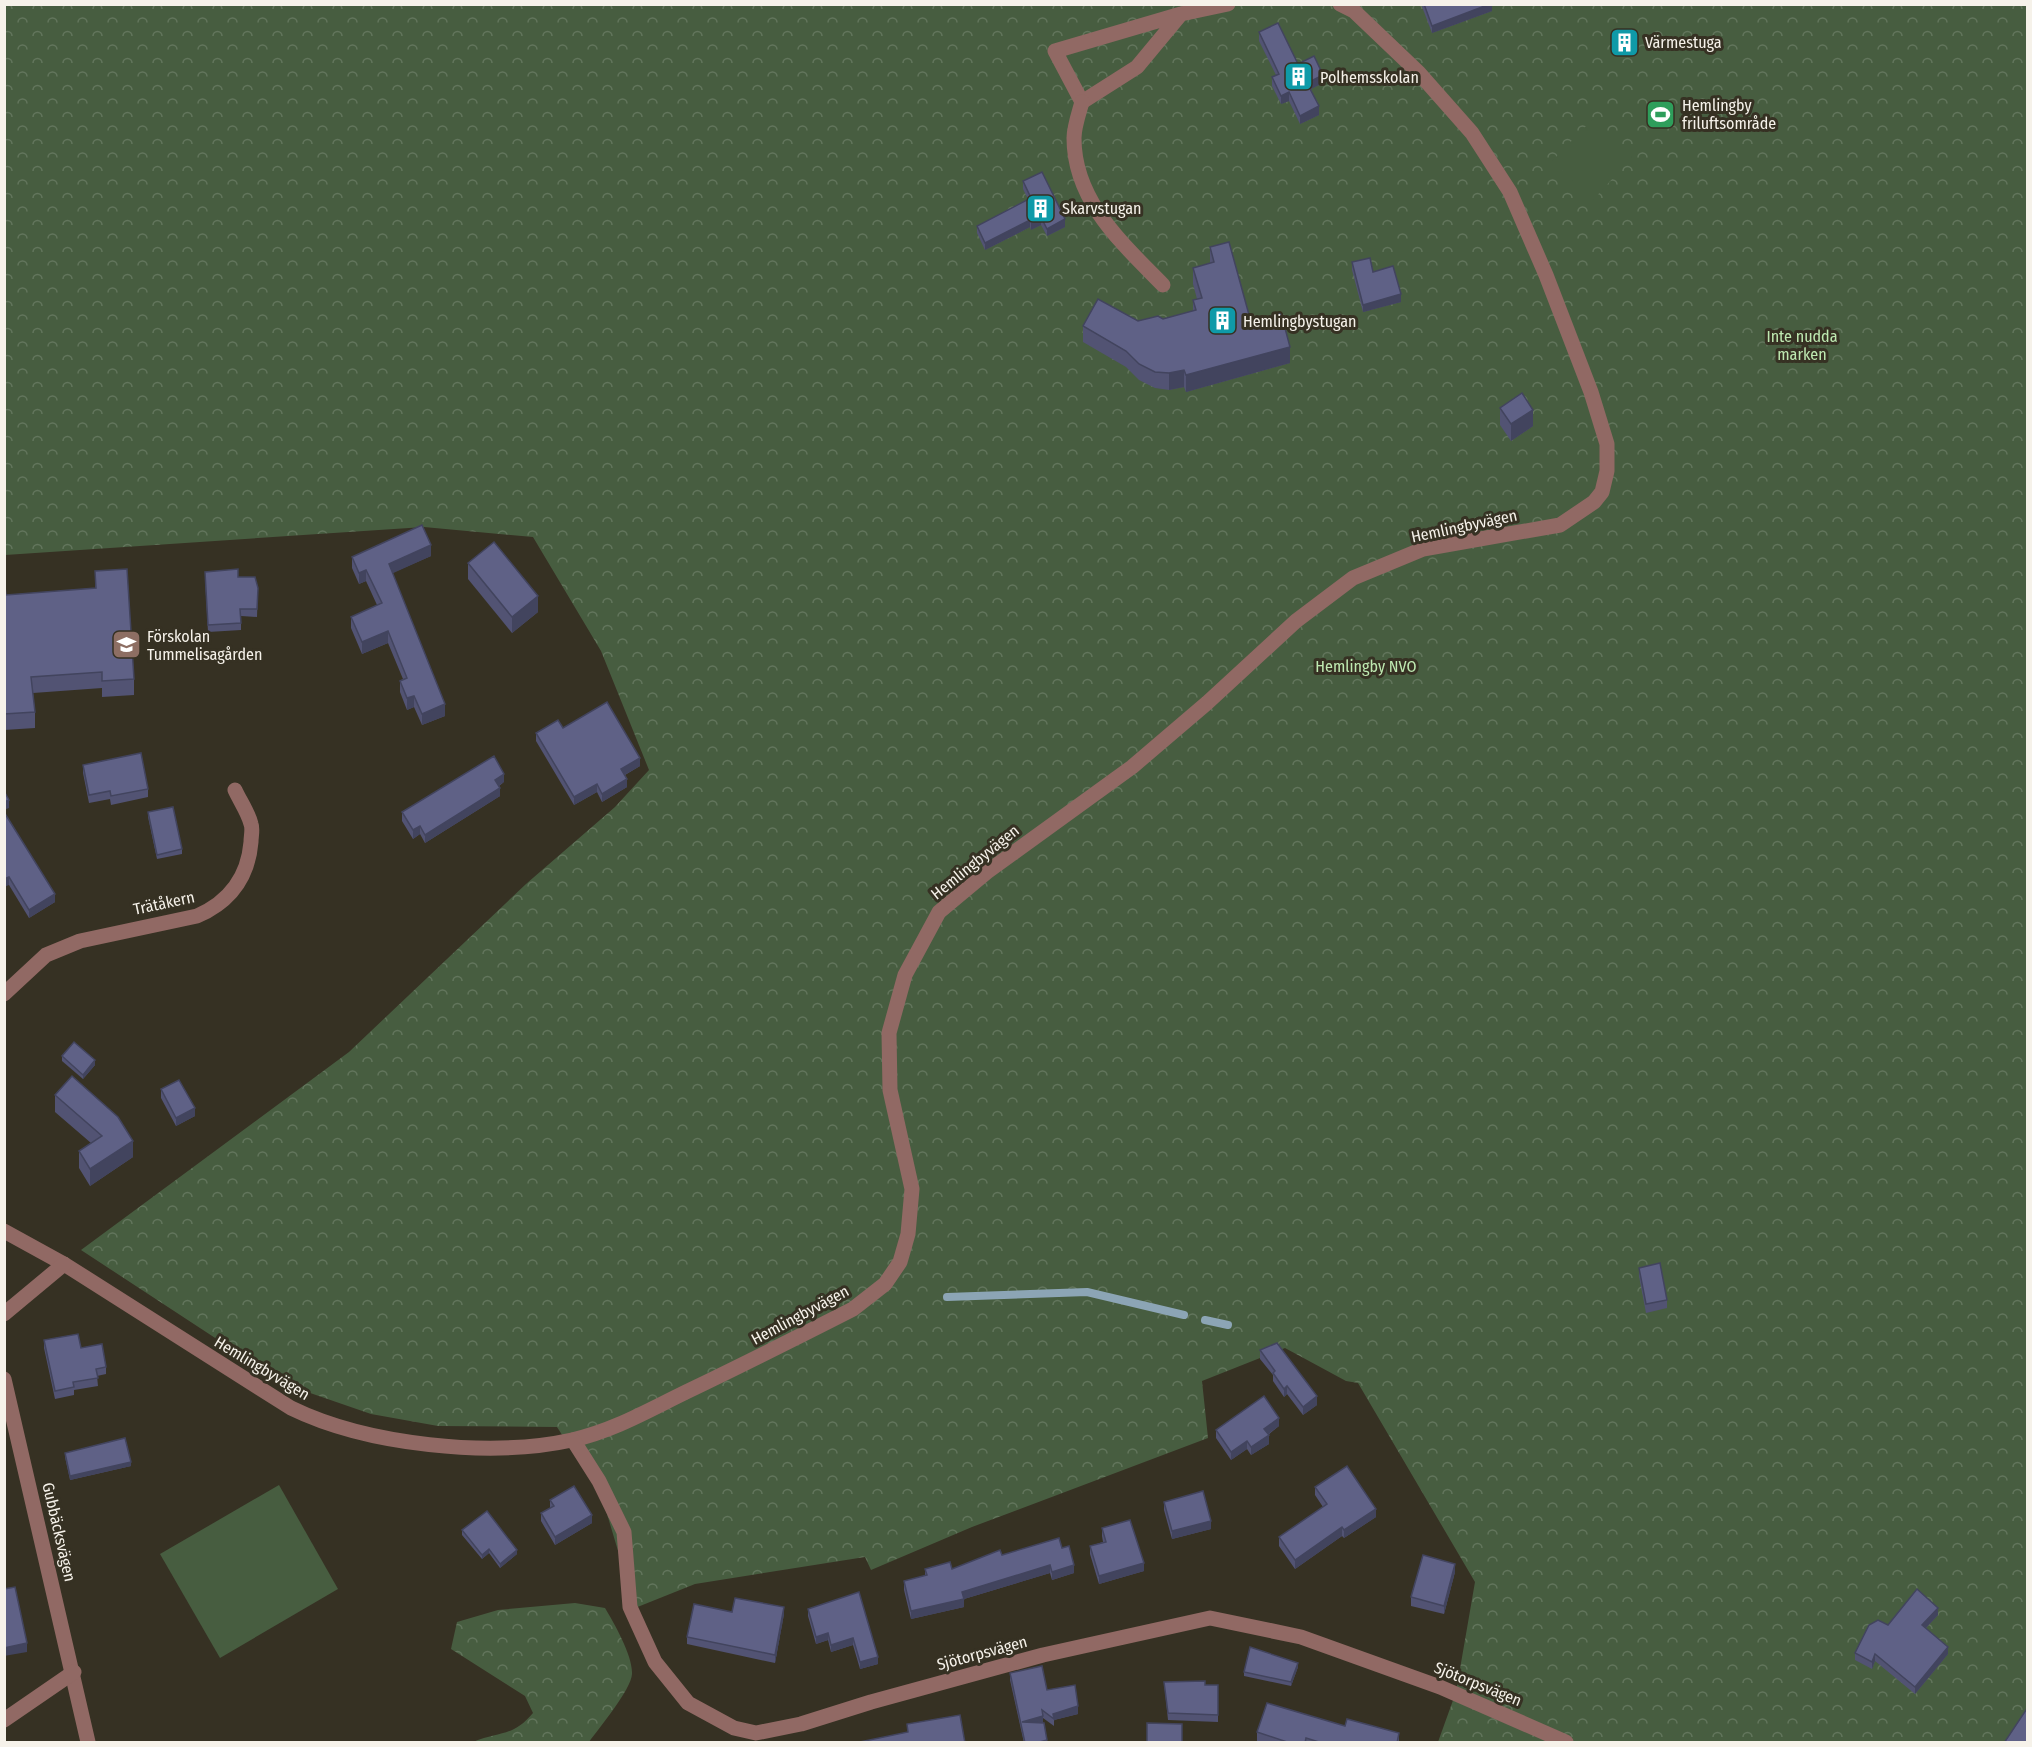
<svg xmlns="http://www.w3.org/2000/svg" width="2032" height="1747" viewBox="0 0 2032 1747" font-family="'Fira Sans Condensed',sans-serif">
<defs>
<pattern id="forest-crowns" width="20" height="18" patternUnits="userSpaceOnUse" patternTransform="scale(1.5)"><rect width="20" height="18" fill="#475d40"/><path d="M2 6a3 3 0 1 1 6 0M12 15a3 3 0 1 1 6 0" fill="none" stroke="#62755c"/></pattern>
</defs>
<rect width="100%" height="100%" fill="#363123"/>
<!-- forest -->
<g fill="url(#forest-crowns)">
<path d="M5 5H2027V1742H1438L1456 1692 1475 1582 1358 1383 1346 1381 1285 1348 1202 1381 1208 1438 972 1527 871 1570 865 1557 695 1584 635 1608 602 1497 557 1427 438 1426 371 1414 287 1385 81 1250 349 1052 526 884 615 807 649 770 601 651 533 537 424 527 5 555Z"/>
<path d="M575 1603 605 1608C614 1623 633 1656 632 1674 631 1690 599 1728 589 1742H473C500 1731 513 1737 533 1713L525 1696 451 1649 457 1622 498 1610Z"/>
</g>
<!-- garden -->
<g fill="#475d40">
<path d="M1593 119 1632 157 1593 200 1552 161Z"/>
<path d="M279 1485 338 1589 220 1658 160 1554Z"/>
</g>
<g fill="none" stroke-linecap="round" stroke-linejoin="round">
<!-- stream -->
<g stroke="#8ca5b5" stroke-width="8">
<path d="M947 1297 1087 1292 1184 1315"/>
<path d="M1205 1320 1228 1325"/>
</g>
<!-- street -->
<g stroke="#916964" stroke-width="15">
<path d="M1181 14 1137 67 1082 102 1055 51 1181 14 1228 4"/>
<path d="M1082 102C1079 113 1074 127 1074 138 1074 201 1122 243 1163 285"/>
<path d="M4 994 46 955 80 941 197 916C229 902 248 878 251 842 251 836 253 829 251 824 248 812 240 801 235 790"/>
<path d="M4 1231 64 1264 291 1408C367 1445 490 1458 572 1440 613 1431 649 1410 686 1392 742 1365 798 1337 853 1309L885 1284 900 1262 908 1234 912 1189 890 1090 889 1033 905 975 939 912 987 872 1132 767 1207 703 1296 621 1353 578 1423 549 1560 525 1594 502 1602 492 1607 471V444L1591 392 1546 275 1510 192 1472 133 1419 73 1354 11 1340 4"/>
<path d="M4 1314 64 1264"/>
<path d="M4 1379 88 1742"/>
<path d="M573 1440 599 1481 624 1532 630 1607 655 1662 688 1703 734 1728 756 1733 801 1724 871 1702 1043 1655 1210 1618 1301 1637 1440 1687 1566 1742"/>
<path d="M4 1720 74 1672"/>
</g>
</g>
<!-- wall -->
<g fill="#525373">
<path d="M1421 4H1492V11L1432 33Z"/>
<path d="M1259 32 1323 83 1311 89 1319 115 1300 124 1289 101 1281 104 1272 86V77L1276 75 1259 41Z"/>
<path d="M1023 181 1065 227 1047 236 1041 225 1031 230 1030 227 985 250 977 233V226L1028 199 1023 189Z"/>
<path d="M1210 247 1251 322 1290 363 1186 392 1184 387 1169 390 1155 388 1139 380 1126 367 1083 342V326L1163 319 1193 311V300L1197 299 1193 284V268L1210 263Z"/>
<path d="M1352 262 1373 272 1401 302 1363 312 1352 270Z"/>
<path d="M1500 408 1533 426 1511 441 1500 425Z"/>
<path d="M431 556 392 573 445 716 422 725 414 707 407 710 400 692V681L403 679 388 643 362 654 351 628V617L377 605 366 581 359 584 352 568V557Z"/>
<path d="M468 563 538 612 512 633 468 579Z"/>
<path d="M95 571 134 679V695L102 697V688L33 693 35 712V728L4 730V578L6 595 95 588Z"/>
<path d="M205 579 258 588 257 617 241 616V630L208 632Z"/>
<path d="M563 728 640 766 625 775 627 787 602 802 597 792 574 805 536 741V733Z"/>
<path d="M83 765 148 789V797L111 805 110 799 89 803 83 773Z"/>
<path d="M504 782 499 786 500 796 425 843 420 834 413 839 402 821V812Z"/>
<path d="M4 812 55 902 29 918 9 885Z"/>
<path d="M148 812 182 849V854L157 859 148 817Z"/>
<path d="M62 1056 95 1065 83 1079 62 1061Z"/>
<path d="M161 1089 195 1116 176 1126 161 1098Z"/>
<path d="M55 1095 133 1157 90 1186 79 1168V1151L91 1143 55 1112Z"/>
<path d="M1639 1268 1667 1300V1308L1646 1313 1639 1276Z"/>
<path d="M44 1340 81 1348 106 1367V1374L97 1376 98 1386 74 1390V1395L55 1399 44 1348Z"/>
<path d="M1260 1350 1317 1405 1303 1415 1287 1394 1284 1397 1273 1381V1375L1260 1359Z"/>
<path d="M1279 1426 1268 1435 1269 1444 1251 1455 1247 1449 1231 1460 1216 1438V1430Z"/>
<path d="M65 1453 131 1466 70 1480 65 1457Z"/>
<path d="M1315 1487 1376 1517 1344 1538 1342 1536 1295 1569 1279 1546V1537L1323 1507 1315 1495Z"/>
<path d="M550 1500 592 1523 555 1545 541 1521V1513L550 1508Z"/>
<path d="M1164 1502 1211 1529 1172 1539 1164 1510Z"/>
<path d="M1102 1528 1144 1571 1099 1584 1090 1554V1546L1103 1542 1102 1536Z"/>
<path d="M462 1530 517 1554 500 1568 489 1553 482 1559 462 1535Z"/>
<path d="M1062 1548 1074 1573 1052 1580 1050 1573 964 1599V1607L911 1619 904 1590V1581L925 1576V1569H952L1002 1555Z"/>
<path d="M1455 1572 1444 1614 1411 1606V1597Z"/>
<path d="M859 1592 878 1664 860 1669 853 1645 831 1652 828 1640 816 1644 808 1616V1609Z"/>
<path d="M732 1612 784 1614 775 1663 687 1644V1637Z"/>
<path d="M1938 1615 1926 1628 1948 1654 1915 1694 1875 1661 1872 1669 1855 1660V1653L1888 1625Z"/>
<path d="M1298 1667 1291 1686 1244 1676V1672Z"/>
<path d="M1010 1673 1047 1690 1078 1714 1054 1720V1726L1043 1718V1723L1047 1743H1024L1010 1680Z"/>
<path d="M1164 1682 1205 1685H1218V1722L1168 1720Z"/>
<path d="M1345 1726 1399 1733V1743H1263L1257 1741V1732Z"/>
</g>
<!-- shaded-wall -->
<g fill="#42445e">
<path d="M1490 4H1492V11L1432 33V26Z"/>
<path d="M1323 75V83L1307 91V83Z"/>
<path d="M1289 92V101L1281 104V96Z"/>
<path d="M1319 106V115L1300 124V116Z"/>
<path d="M1041 217V225L1031 230V222Z"/>
<path d="M1065 219V227L1047 236V229Z"/>
<path d="M1030 220V227L985 250V243Z"/>
<path d="M1401 294V302L1363 312V305Z"/>
<path d="M1290 347V363L1186 392V375Z"/>
<path d="M1184 370V387L1169 390V373Z"/>
<path d="M1533 410V426L1511 441V424Z"/>
<path d="M431 545V556L389 575V564Z"/>
<path d="M366 570V581L359 584V573Z"/>
<path d="M538 596V612L512 633V617Z"/>
<path d="M388 631V643L362 654V642Z"/>
<path d="M414 696V707L407 710V698Z"/>
<path d="M445 704V716L422 725V714Z"/>
<path d="M640 758V766L621 777V769Z"/>
<path d="M504 774V782L495 788V780Z"/>
<path d="M627 779V787L602 802V794Z"/>
<path d="M597 784V792L574 805V797Z"/>
<path d="M500 788V796L425 843V835Z"/>
<path d="M9 800V808L4 810V802Z"/>
<path d="M420 826V834L413 839V830Z"/>
<path d="M9 877V885L4 887V879Z"/>
<path d="M55 894V902L29 918V910Z"/>
<path d="M95 1060V1065L83 1079V1075Z"/>
<path d="M195 1108V1116L176 1126V1118Z"/>
<path d="M133 1141V1157L90 1186V1169Z"/>
<path d="M1287 1386V1394L1284 1397V1389Z"/>
<path d="M1317 1396V1405L1303 1415V1407Z"/>
<path d="M1279 1418V1426L1264 1437V1429Z"/>
<path d="M1269 1435V1444L1251 1455V1447Z"/>
<path d="M1247 1441V1449L1231 1460V1452Z"/>
<path d="M131 1462V1466L70 1480V1476Z"/>
<path d="M1376 1509V1517L1344 1538V1530Z"/>
<path d="M592 1515V1523L555 1545V1537Z"/>
<path d="M1211 1521V1529L1172 1539V1531Z"/>
<path d="M1342 1527V1536L1295 1569V1560Z"/>
<path d="M489 1549V1553L482 1559V1555Z"/>
<path d="M517 1550V1554L500 1568V1564Z"/>
<path d="M1144 1563V1571L1099 1584V1576Z"/>
<path d="M1455 1564V1572L1444 1614V1606Z"/>
<path d="M1050 1565V1573L964 1599V1607L911 1619V1611L962 1592Z"/>
<path d="M1074 1565V1573L1052 1580V1572Z"/>
<path d="M784 1607V1614L775 1663V1655Z"/>
<path d="M1938 1608V1615L1922 1632V1625Z"/>
<path d="M828 1633V1640L816 1644V1637Z"/>
<path d="M853 1638V1645L831 1652V1645Z"/>
<path d="M27 1643V1652L4 1656V1648Z"/>
<path d="M1948 1647V1654L1915 1694V1687Z"/>
<path d="M1875 1654V1661L1872 1669V1662Z"/>
<path d="M878 1657V1664L860 1669V1662Z"/>
<path d="M1298 1663V1667L1291 1686V1682Z"/>
<path d="M1078 1706V1714L1054 1720 1053 1714Z"/>
<path d="M1043 1716V1723L1022 1722Z"/>
</g>
<!-- building -->
<g fill="#5f6186" stroke="#42445e" stroke-width="1.5">
<path d="M1424 4H1490L1432 26Z"/>
<path d="M1278 23 1298 64 1314 56 1323 75 1307 83 1319 106 1300 116 1289 92 1281 96 1272 77 1279 74 1259 32Z"/>
<path d="M1042 172 1065 219 1047 229 1041 217 1031 222 1030 220 985 243 977 226 1031 198 1023 181Z"/>
<path d="M1229 242 1251 322 1281 313 1290 347 1186 375 1184 370 1169 373 1155 372 1139 364 1126 351 1083 326 1098 299 1138 321 1158 316 1163 319 1196 310 1193 300 1202 298 1193 268 1214 262 1210 247Z"/>
<path d="M1370 258 1373 272 1393 266 1401 294 1363 305 1352 262Z"/>
<path d="M1522 393 1533 410 1511 424 1500 408Z"/>
<path d="M422 525 431 545 389 564 445 704 422 714 414 696 407 698 400 681 407 678 388 631 362 642 351 617 382 603 366 570 359 573 352 557Z"/>
<path d="M494 542 538 596 512 617 468 563Z"/>
<path d="M127 569 134 679 102 681V672L31 677 35 712 4 714V578L6 595 96 588 95 571Z"/>
<path d="M238 569V577H255L258 588 257 609H240L241 623 208 625 205 572Z"/>
<path d="M607 702 640 758 621 769 627 779 602 794 597 784 574 797 536 733 558 720 563 728Z"/>
<path d="M141 753 148 789 111 796 110 791 89 795 83 765Z"/>
<path d="M494 756 504 774 495 780 500 788 425 835 420 826 413 830 402 812Z"/>
<path d="M4 791 9 800 4 802Z"/>
<path d="M173 807 182 849 157 855 148 812Z"/>
<path d="M4 812 55 894 29 910 9 877 4 879Z"/>
<path d="M74 1042 95 1060 83 1075 62 1056Z"/>
<path d="M72 1076 118 1117 133 1141 90 1169 79 1151 102 1136 55 1095Z"/>
<path d="M179 1080 195 1108 176 1118 161 1089Z"/>
<path d="M1660 1263 1667 1300 1646 1304 1639 1268Z"/>
<path d="M78 1334 81 1348 102 1344 106 1367 96 1369 98 1378 73 1382 74 1387 55 1391 44 1340Z"/>
<path d="M1277 1343 1317 1396 1303 1407 1287 1386 1284 1389 1273 1373 1275 1371 1260 1350Z"/>
<path d="M1264 1396 1279 1418 1264 1429 1269 1435 1251 1447 1247 1441 1231 1452 1216 1430Z"/>
<path d="M125 1438 131 1462 70 1476 65 1453Z"/>
<path d="M1347 1466 1376 1509 1344 1530 1342 1527 1295 1560 1279 1537 1327 1504 1315 1487Z"/>
<path d="M574 1486 592 1515 555 1537 541 1513 554 1506 550 1500Z"/>
<path d="M1203 1491 1211 1521 1172 1531 1164 1502Z"/>
<path d="M487 1511 517 1550 500 1564 489 1549 482 1555 462 1530Z"/>
<path d="M1130 1520 1144 1563 1099 1576 1090 1546 1106 1542 1102 1528Z"/>
<path d="M1059 1538 1062 1548 1069 1546 1074 1565 1052 1572 1050 1565 962 1592 964 1599 911 1611 904 1581 927 1575 925 1569 950 1562 952 1569 1000 1550 1002 1555Z"/>
<path d="M1423 1555 1455 1564 1444 1606 1411 1597Z"/>
<path d="M15 1587 27 1643 4 1648V1589Z"/>
<path d="M1917 1589 1938 1608 1922 1625 1948 1647 1915 1687 1875 1654 1872 1662 1855 1653 1869 1625 1878 1620 1888 1625Z"/>
<path d="M859 1592 878 1657 860 1662 853 1638 831 1645 828 1633 816 1637 808 1609Z"/>
<path d="M735 1598 784 1607 775 1655 687 1637 694 1604 732 1612Z"/>
<path d="M1250 1647 1298 1663 1291 1682 1244 1672Z"/>
<path d="M1042 1666 1047 1690 1075 1685 1078 1706 1053 1714 1054 1719 1042 1710 1043 1716 1022 1722 1044 1723 1047 1740 1036 1743H1025L1010 1673Z"/>
<path d="M1205 1681V1685H1218V1715L1168 1713 1164 1682Z"/>
<path d="M1267 1703 1345 1726 1347 1719 1399 1733 1397 1743H1322L1306 1738 1305 1743H1290L1257 1732Z"/>
<path d="M2028 1707V1743H2004Z"/>
<path d="M960 1715 965 1743H855L908 1732 907 1724Z"/>
<path d="M1147 1723 1182 1724V1743H1147Z"/>
</g>
<!-- icons -->
<defs>
<symbol id="building-square" viewBox="-11 -11 22 22"><rect x="-9" y="-9" width="18" height="18" rx="4" fill="#0f9aa8" stroke="#363123"/><path d="M-4-6H4V6H1V3H-1V6H-4ZM-2.5-4.3h1.7v1.8h-1.7ZM.8-4.3h1.7v1.8H.8ZM-2.5-1h1.7V.8h-1.7ZM.8-1h1.7V.8H.8Z" fill="#fff"/></symbol>
<symbol id="stadium-square" viewBox="-11 -11 22 22"><rect x="-9" y="-9" width="18" height="18" rx="4" fill="#2e9e5b" stroke="#363123"/><path d="M0-5a6.5 5 0 1 0 0 10a6.5 5 0 1 0 0-10ZM-3.5-1.8h7v3.6h-7Z" fill="#fff"/></symbol>
<symbol id="school-square" viewBox="-11 -11 22 22"><rect x="-9" y="-9" width="18" height="18" rx="4" fill="#8d6e63" stroke="#363123"/><path d="M0-5L7-2L0 1L-7-2ZM-4 1L0 2.5L4 1V4Q0 6-4 4Z" fill="#fff"/></symbol>
</defs>
<g fill-rule="evenodd">
<use href="#building-square" x="1608" y="26" width="33" height="33"/>
<use href="#building-square" x="1282" y="60" width="33" height="33"/>
<use href="#stadium-square" x="1644" y="98" width="33" height="33"/>
<use href="#building-square" x="1024" y="192" width="33" height="33"/>
<use href="#building-square" x="1206" y="304" width="33" height="33"/>
<use href="#school-square" x="110" y="628" width="33" height="33"/>
</g>
<g text-anchor="middle" dominant-baseline="central" stroke-width="6" stroke-linejoin="round" paint-order="stroke">
<!-- poi labels -->
<g font-size="16" fill="#f6f2ea" stroke="#363123" text-anchor="start">
<text x="1645" y="42">Värmestuga</text>
<text x="1320" y="77">Polhemsskolan</text>
<text x="1682" y="105">Hemlingby<tspan x="1682" dy="18">friluftsområde</tspan></text>
<text x="1062" y="208">Skarvstugan</text>
<text x="1243" y="321">Hemlingbystugan</text>
<text x="147" y="636">Förskolan<tspan x="147" dy="18">Tummelisagården</tspan></text>
</g>
<!-- park labels -->
<g font-size="16" fill="#bee9b1" stroke="#363123">
<text x="1802" y="336">Inte nudda<tspan x="1802" dy="18">marken</tspan></text>
<text x="1366" y="666">Hemlingby NVO</text>
</g>
<!-- street labels -->
<g font-size="16" fill="#f6f2ea" stroke="#363123">
<text transform="translate(1464 526) rotate(-12)">Hemlingbyvägen</text>
<text transform="translate(975 862) rotate(-39)">Hemlingbyvägen</text>
<text transform="translate(164 903) rotate(-12)">Trätåkern</text>
<text transform="translate(800 1315) rotate(-28)">Hemlingbyvägen</text>
<text transform="translate(262 1368) rotate(31)">Hemlingbyvägen</text>
<text transform="translate(59 1532) rotate(77)">Gubbäcksvägen</text>
<text transform="translate(982 1653) rotate(-15)">Sjötorpsvägen</text>
<text transform="translate(1478 1684) rotate(22)">Sjötorpsvägen</text>
</g>
</g>
<!-- border -->
<rect width="2032" height="1747" fill="none" stroke="#f6f2ea" stroke-width="12"/>
</svg>
